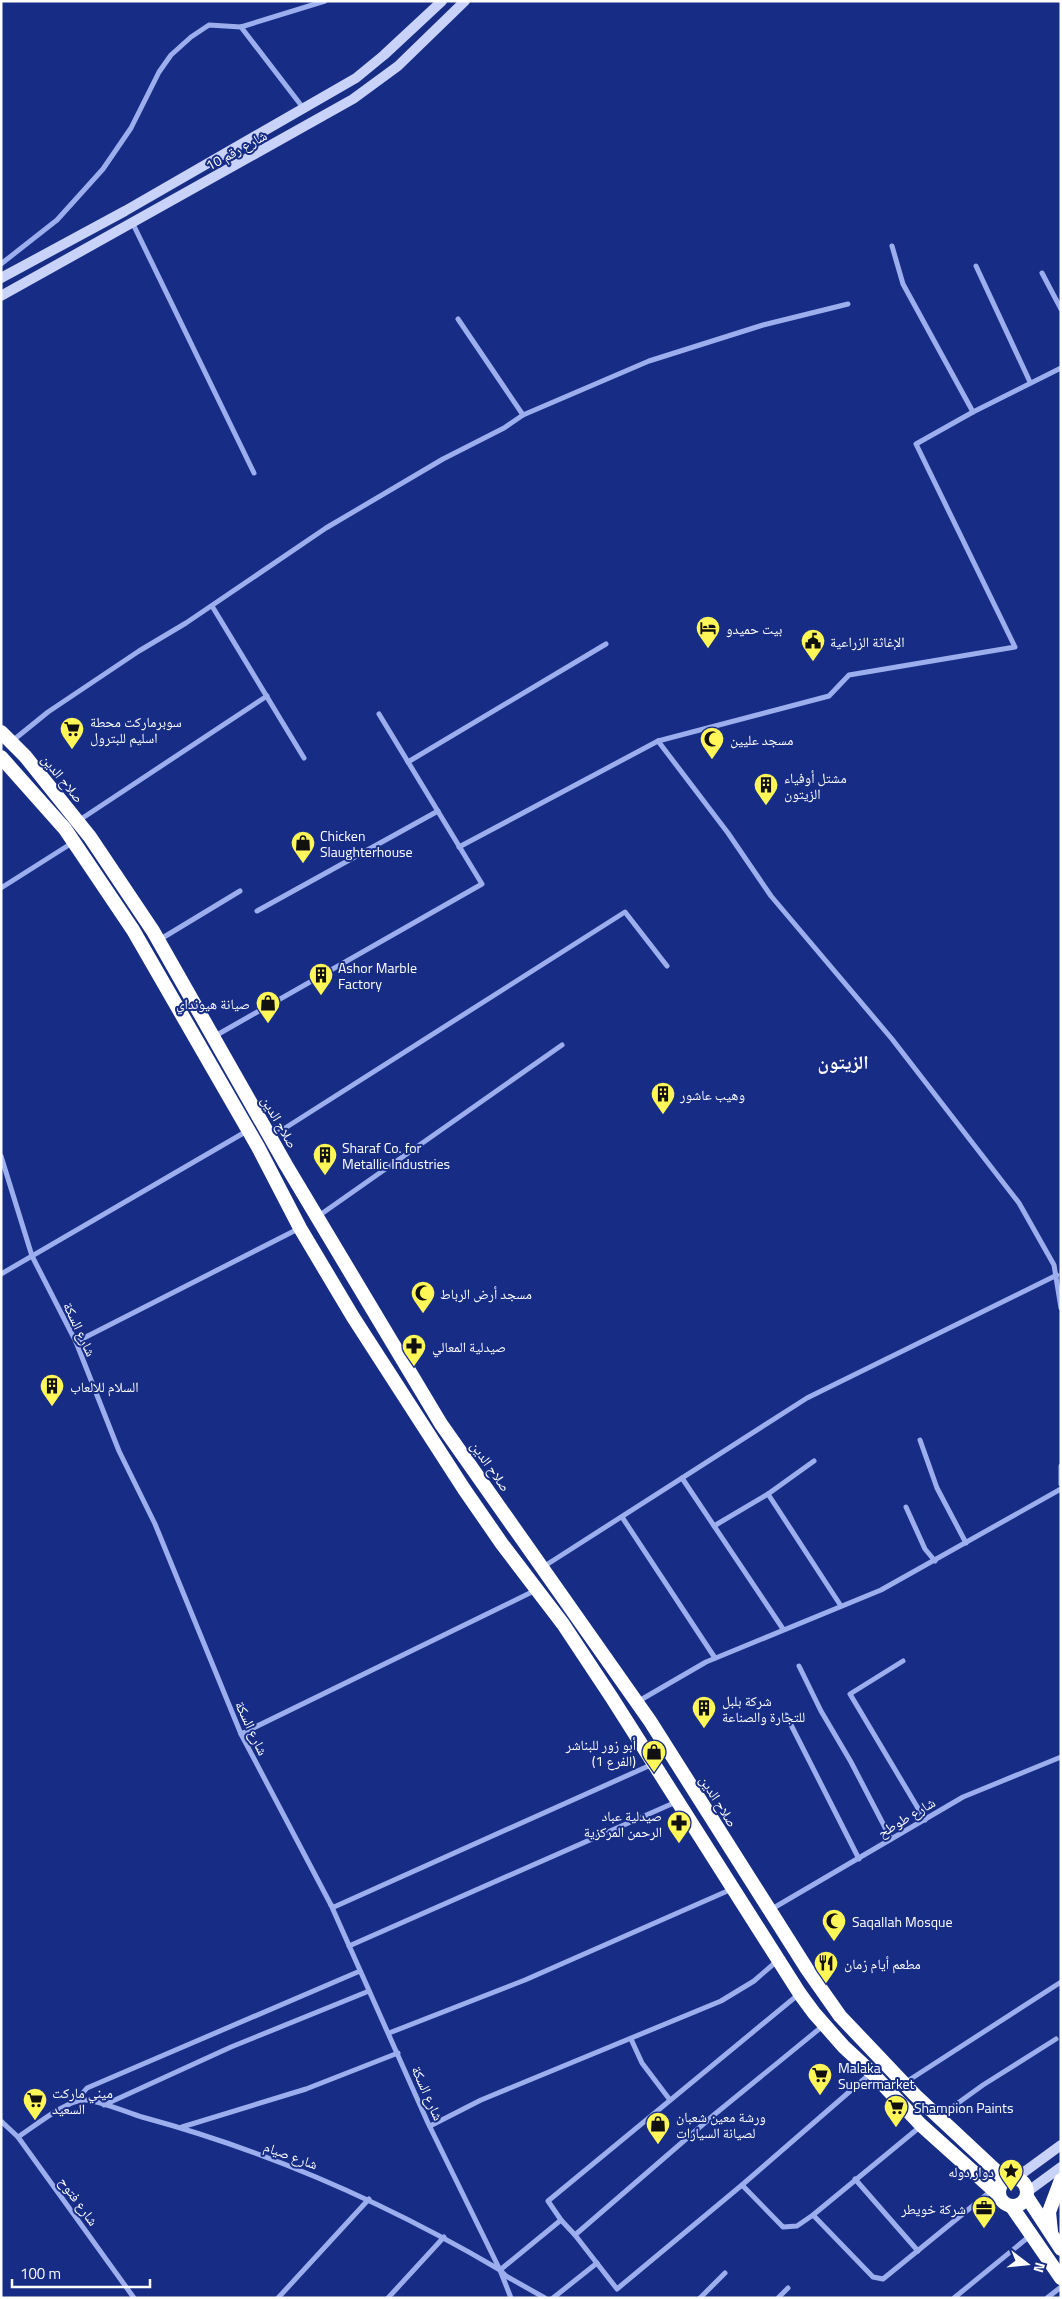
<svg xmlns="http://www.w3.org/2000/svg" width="1062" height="2299" viewBox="0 0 1062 2299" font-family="'Titillium Web','Noto Naskh Arabic',sans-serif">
<rect width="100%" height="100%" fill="#172d85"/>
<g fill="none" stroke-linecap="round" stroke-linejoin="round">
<!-- street -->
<g stroke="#9caeed" stroke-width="5">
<path d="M241 27 304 109"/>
<path d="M133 224 254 473"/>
<path d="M892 246 903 284 973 412"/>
<path d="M1 264 57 220 103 169 131 128 159 72 171 55 191 37 209 25 241 27 325 1"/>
<path d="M976 266 1030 382"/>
<path d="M1042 273 1061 309"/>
<path d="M523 415 649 361 763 325 848 304"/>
<path d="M212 606 304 758"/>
<path d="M658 741 728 833 771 896 892 1039 1019 1203 1054 1265 1061 1308"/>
<path d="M11 742 48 712 139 651 186 623 326 528 443 459 504 428 523 415 458 319"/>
<path d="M408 762 606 644"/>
<path d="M78 821 267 696"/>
<path d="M459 847 658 741 829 696 849 675 1015 647 916 444 973 412 1061 368"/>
<path d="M1 888 72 843"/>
<path d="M257 911 438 811"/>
<path d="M159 940 240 891"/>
<path d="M215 1036 482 884 379 714"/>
<path d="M271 1137 625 912 667 966"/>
<path d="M1 1156 32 1256 76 1342 119 1451 155 1524 241 1734 331 1905 428 2123 500 2270 511 2298"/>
<path d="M317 1217 562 1045"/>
<path d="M1 1274 247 1131"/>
<path d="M76 1342 298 1229"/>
<path d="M920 1440 937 1488 966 1543"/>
<path d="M1061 1466V1484"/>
<path d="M682 1478 783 1629"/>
<path d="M768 1494 841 1606"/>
<path d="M906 1507 925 1549 935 1561"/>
<path d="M622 1517 715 1658"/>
<path d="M714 1526 768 1494 814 1461"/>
<path d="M543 1567 807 1398 1057 1275"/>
<path d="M903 1661 850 1694 925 1820"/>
<path d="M799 1666 821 1711 851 1762 891 1839"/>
<path d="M637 1702 706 1662 881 1590 1061 1489"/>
<path d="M786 1715 859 1859"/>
<path d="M241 1734 536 1590"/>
<path d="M331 1905 334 1907 653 1764"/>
<path d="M770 1910 963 1797 1061 1757"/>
<path d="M349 1946 676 1802"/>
<path d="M389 2033 525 1980 732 1889"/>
<path d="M631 2039 642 2063 670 2100"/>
<path d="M906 2082 1061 1982"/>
<path d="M76 2101 87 2088 360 1971"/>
<path d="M104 2105 231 2047 369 1991"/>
<path d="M940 2116 983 2085 1056 2039"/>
<path d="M1 2121 18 2137 134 2298"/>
<path d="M430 2126 481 2100 721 2001 754 1981 777 1961"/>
<path d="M182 2127 306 2089 398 2053"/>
<path d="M18 2137C35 2126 65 2101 84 2100 95 2099 129 2113 142 2117 268 2151 388 2204 500 2270L506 2276 545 2298"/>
<path d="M855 2179 918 2251"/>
<path d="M742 2185 783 2227 797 2226 813 2215 873 2277 883 2279 991 2191"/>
<path d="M813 2215 921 2126"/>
<path d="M561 2220 548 2201 799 1994"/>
<path d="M575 2235 617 2289 742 2185 871 2073"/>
<path d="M500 2270 561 2220 575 2235 715 2114 824 2025"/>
<path d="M278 2298 369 2199"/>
<path d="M388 2298 444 2237"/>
<path d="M553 2298 597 2263"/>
<path d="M700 2298 725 2273"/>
<path d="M778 2298 788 2288"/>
<path d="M954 2298 1031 2235"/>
<path d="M1047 2298 1061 2287"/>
</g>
<!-- secondary -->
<g stroke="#c9d2f9" stroke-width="10">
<path d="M1 278 125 211 356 78 384 55 442 1"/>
<path d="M1 296 353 99 398 66 465 1"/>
<path d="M1016 2178 1061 2145"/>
<path d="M1027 2192 1061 2167"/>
</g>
<!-- highway -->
<g stroke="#fff" stroke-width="14">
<path d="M1 732 25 756 90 837 153 931 286 1165 441 1424 650 1721 807 1969 840 2016 915 2095 1006 2180"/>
<path d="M1 757 65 829 133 930 258 1147 300 1228 353 1317 464 1489 502 1544 563 1624 612 1698 800 1994 814 2013 844 2047 871 2072 921 2125 999 2195"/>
<circle cx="1013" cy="2192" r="14"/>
<path d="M1027 2197 1061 2249"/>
<path d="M1012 2207 1061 2278"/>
<path d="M1051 2232 1049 2212 1061 2180"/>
</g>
</g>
<!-- icons -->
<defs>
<symbol id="hotel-pin" viewBox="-11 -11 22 30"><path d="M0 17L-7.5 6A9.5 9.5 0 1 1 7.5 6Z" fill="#fff658" stroke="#172d85"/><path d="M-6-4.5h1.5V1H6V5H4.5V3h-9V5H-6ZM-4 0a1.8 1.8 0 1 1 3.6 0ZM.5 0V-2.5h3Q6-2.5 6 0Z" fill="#111"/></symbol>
<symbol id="civic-pin" viewBox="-11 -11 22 30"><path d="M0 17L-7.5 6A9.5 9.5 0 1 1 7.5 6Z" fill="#fff658" stroke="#172d85"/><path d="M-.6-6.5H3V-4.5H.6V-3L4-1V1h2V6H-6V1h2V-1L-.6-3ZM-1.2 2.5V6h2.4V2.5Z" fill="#111"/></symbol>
<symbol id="supermarket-pin" viewBox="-11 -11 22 30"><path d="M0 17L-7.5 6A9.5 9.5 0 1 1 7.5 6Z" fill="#fff658" stroke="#172d85"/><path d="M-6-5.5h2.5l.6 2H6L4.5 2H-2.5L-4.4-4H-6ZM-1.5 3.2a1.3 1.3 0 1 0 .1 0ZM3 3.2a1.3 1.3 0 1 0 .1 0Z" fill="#111"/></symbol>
<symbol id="mosque-pin" viewBox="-11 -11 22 30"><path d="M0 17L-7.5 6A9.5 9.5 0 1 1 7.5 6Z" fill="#fff658" stroke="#172d85"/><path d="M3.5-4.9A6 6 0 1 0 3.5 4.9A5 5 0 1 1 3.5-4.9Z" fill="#111"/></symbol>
<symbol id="building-pin" viewBox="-11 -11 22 30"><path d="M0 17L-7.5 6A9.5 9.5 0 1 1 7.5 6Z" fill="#fff658" stroke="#172d85"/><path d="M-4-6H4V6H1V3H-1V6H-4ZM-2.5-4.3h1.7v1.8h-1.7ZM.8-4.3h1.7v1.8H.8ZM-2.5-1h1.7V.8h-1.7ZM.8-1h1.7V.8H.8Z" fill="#111"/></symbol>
<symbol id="shop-pin" viewBox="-11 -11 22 30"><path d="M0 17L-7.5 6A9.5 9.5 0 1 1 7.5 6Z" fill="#fff658" stroke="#172d85"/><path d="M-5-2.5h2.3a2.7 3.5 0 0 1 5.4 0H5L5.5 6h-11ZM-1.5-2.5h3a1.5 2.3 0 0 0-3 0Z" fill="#111"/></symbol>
<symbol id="pharmacy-pin" viewBox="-11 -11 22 30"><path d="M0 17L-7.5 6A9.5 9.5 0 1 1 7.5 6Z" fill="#fff658" stroke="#172d85"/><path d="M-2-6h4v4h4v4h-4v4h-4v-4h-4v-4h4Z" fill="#111"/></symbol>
<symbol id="restaurant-pin" viewBox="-11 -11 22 30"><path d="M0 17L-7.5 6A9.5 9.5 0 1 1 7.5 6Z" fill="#fff658" stroke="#172d85"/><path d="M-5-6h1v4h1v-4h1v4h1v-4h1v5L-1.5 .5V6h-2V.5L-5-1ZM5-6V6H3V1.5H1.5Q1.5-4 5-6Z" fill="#111"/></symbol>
<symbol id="sight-pin" viewBox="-11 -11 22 30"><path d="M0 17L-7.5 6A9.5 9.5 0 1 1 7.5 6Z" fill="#fff658" stroke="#172d85"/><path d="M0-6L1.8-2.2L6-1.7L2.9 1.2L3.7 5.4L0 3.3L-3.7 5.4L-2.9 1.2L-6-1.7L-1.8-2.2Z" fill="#111"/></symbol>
<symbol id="office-pin" viewBox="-11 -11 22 30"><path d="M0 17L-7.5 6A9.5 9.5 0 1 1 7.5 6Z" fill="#fff658" stroke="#172d85"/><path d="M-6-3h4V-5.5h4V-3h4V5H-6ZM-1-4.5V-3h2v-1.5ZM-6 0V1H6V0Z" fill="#111"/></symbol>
</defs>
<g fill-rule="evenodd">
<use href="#hotel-pin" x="694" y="614" width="28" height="38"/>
<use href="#civic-pin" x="799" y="627" width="28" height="38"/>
<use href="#supermarket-pin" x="58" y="715" width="28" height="38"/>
<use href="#mosque-pin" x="698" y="725" width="28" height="38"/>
<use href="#building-pin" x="752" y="771" width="28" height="38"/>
<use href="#shop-pin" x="289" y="829" width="28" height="38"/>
<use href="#building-pin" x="307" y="961" width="28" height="38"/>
<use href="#shop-pin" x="254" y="989" width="28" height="38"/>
<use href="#building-pin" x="649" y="1080" width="28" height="38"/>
<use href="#building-pin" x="311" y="1141" width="28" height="38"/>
<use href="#mosque-pin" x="409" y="1279" width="28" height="38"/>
<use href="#pharmacy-pin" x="400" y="1332" width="28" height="38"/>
<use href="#building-pin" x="38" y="1372" width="28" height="38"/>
<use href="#building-pin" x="690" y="1694" width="28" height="38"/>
<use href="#shop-pin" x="640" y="1738" width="28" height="38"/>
<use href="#pharmacy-pin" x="665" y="1809" width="28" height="38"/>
<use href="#mosque-pin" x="820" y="1907" width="28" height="38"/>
<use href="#restaurant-pin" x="812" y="1949" width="28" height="38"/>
<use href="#supermarket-pin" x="806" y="2061" width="28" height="38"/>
<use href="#supermarket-pin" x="21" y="2086" width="28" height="38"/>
<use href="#supermarket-pin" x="882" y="2093" width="28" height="38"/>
<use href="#shop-pin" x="644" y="2110" width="28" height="38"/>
<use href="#sight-pin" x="997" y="2157" width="28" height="38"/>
<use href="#office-pin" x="970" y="2194" width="28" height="38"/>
</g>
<g text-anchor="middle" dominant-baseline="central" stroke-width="4" stroke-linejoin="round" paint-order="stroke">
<!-- street labels -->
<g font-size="14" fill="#fff" stroke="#172d85">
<text transform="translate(236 150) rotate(-29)">شارع رقم 10</text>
<text transform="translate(63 778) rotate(51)">صلاح الدين</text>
<text transform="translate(280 1122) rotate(60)">صلاح الدين</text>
<text transform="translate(80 1329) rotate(65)">شارع السكة</text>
<text transform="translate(491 1466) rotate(55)">صلاح الدين</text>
<text transform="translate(252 1728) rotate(65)">شارع السكة</text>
<text transform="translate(719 1801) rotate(58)">صلاح الدين</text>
<text transform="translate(906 1817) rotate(-31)">شارع طوطح</text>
<text transform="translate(428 2093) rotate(66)">شارع السكة</text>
<text transform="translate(291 2155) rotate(20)">شارع صيام</text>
<text transform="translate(79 2201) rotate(54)">شارع فتوح</text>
</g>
<!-- poi labels -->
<g font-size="14" fill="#fff" stroke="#172d85" text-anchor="start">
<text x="726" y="628">بيت حميدو</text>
<text x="830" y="641">الإغاثة الزراعية</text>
<text x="90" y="721">سوبرماركت محطة<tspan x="90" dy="16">اسليم للبترول</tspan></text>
<text x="730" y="739">مسجد عليين</text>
<text x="784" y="777">مشتل أوفياء<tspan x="784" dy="16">الزيتون</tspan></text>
<text x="320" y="835">Chicken<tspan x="320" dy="16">Slaughterhouse</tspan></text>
<text x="338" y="967">Ashor Marble<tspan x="338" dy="16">Factory</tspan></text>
<text x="250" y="1003" text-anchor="end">صيانة هيونداي</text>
<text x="680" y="1094">وهيب عاشور</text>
<text x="342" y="1147">Sharaf Co. for<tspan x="342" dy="16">Metallic Industries</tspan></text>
<text x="440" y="1293">مسجد أرض الرباط</text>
<text x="432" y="1346">صيدلية المعالي</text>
<text x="70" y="1386">السلام للالعاب</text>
<text x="722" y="1700">شركة بلبل<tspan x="722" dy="16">للتجارة والصناعة</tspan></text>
<text x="636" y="1744" text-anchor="end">أبو زور للبناشر<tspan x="636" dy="16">(الفرع 1)</tspan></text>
<text x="662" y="1815" text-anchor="end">صيدلية عباد<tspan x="662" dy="16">الرحمن المركزية</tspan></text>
<text x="852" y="1921">Saqallah Mosque</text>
<text x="844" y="1963">مطعم أيام زمان</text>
<text x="838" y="2067">Malaka<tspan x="838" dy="16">Supermarket</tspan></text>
<text x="52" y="2092">ميني ماركت<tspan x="52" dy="16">السعيد</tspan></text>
<text x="914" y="2107">Shampion Paints</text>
<text x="676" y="2116">ورشة معين شعبان<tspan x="676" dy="16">لصيانة السيارات</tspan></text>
<text x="994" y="2171" text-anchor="end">دوار دوله</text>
<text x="966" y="2208" text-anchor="end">شركة خويطر</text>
</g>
<!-- district labels -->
<g font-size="19" font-weight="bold" fill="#fff" stroke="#172d85">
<text x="843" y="1061">الزيتون</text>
</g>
</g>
<!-- border -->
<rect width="1062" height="2299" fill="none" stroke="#ffffff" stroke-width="5"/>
<!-- north arrow -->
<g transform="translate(1027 2264) rotate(106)" stroke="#172d85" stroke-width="4" paint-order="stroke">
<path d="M0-4L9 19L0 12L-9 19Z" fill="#ffffff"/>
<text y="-8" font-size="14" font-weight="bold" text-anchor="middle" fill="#ffffff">N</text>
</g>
<!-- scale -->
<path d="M12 2279v8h138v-8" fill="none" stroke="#ffffff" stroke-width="2.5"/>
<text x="20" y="2279" font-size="15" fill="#ffffff" stroke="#172d85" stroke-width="4" paint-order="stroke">100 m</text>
</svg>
